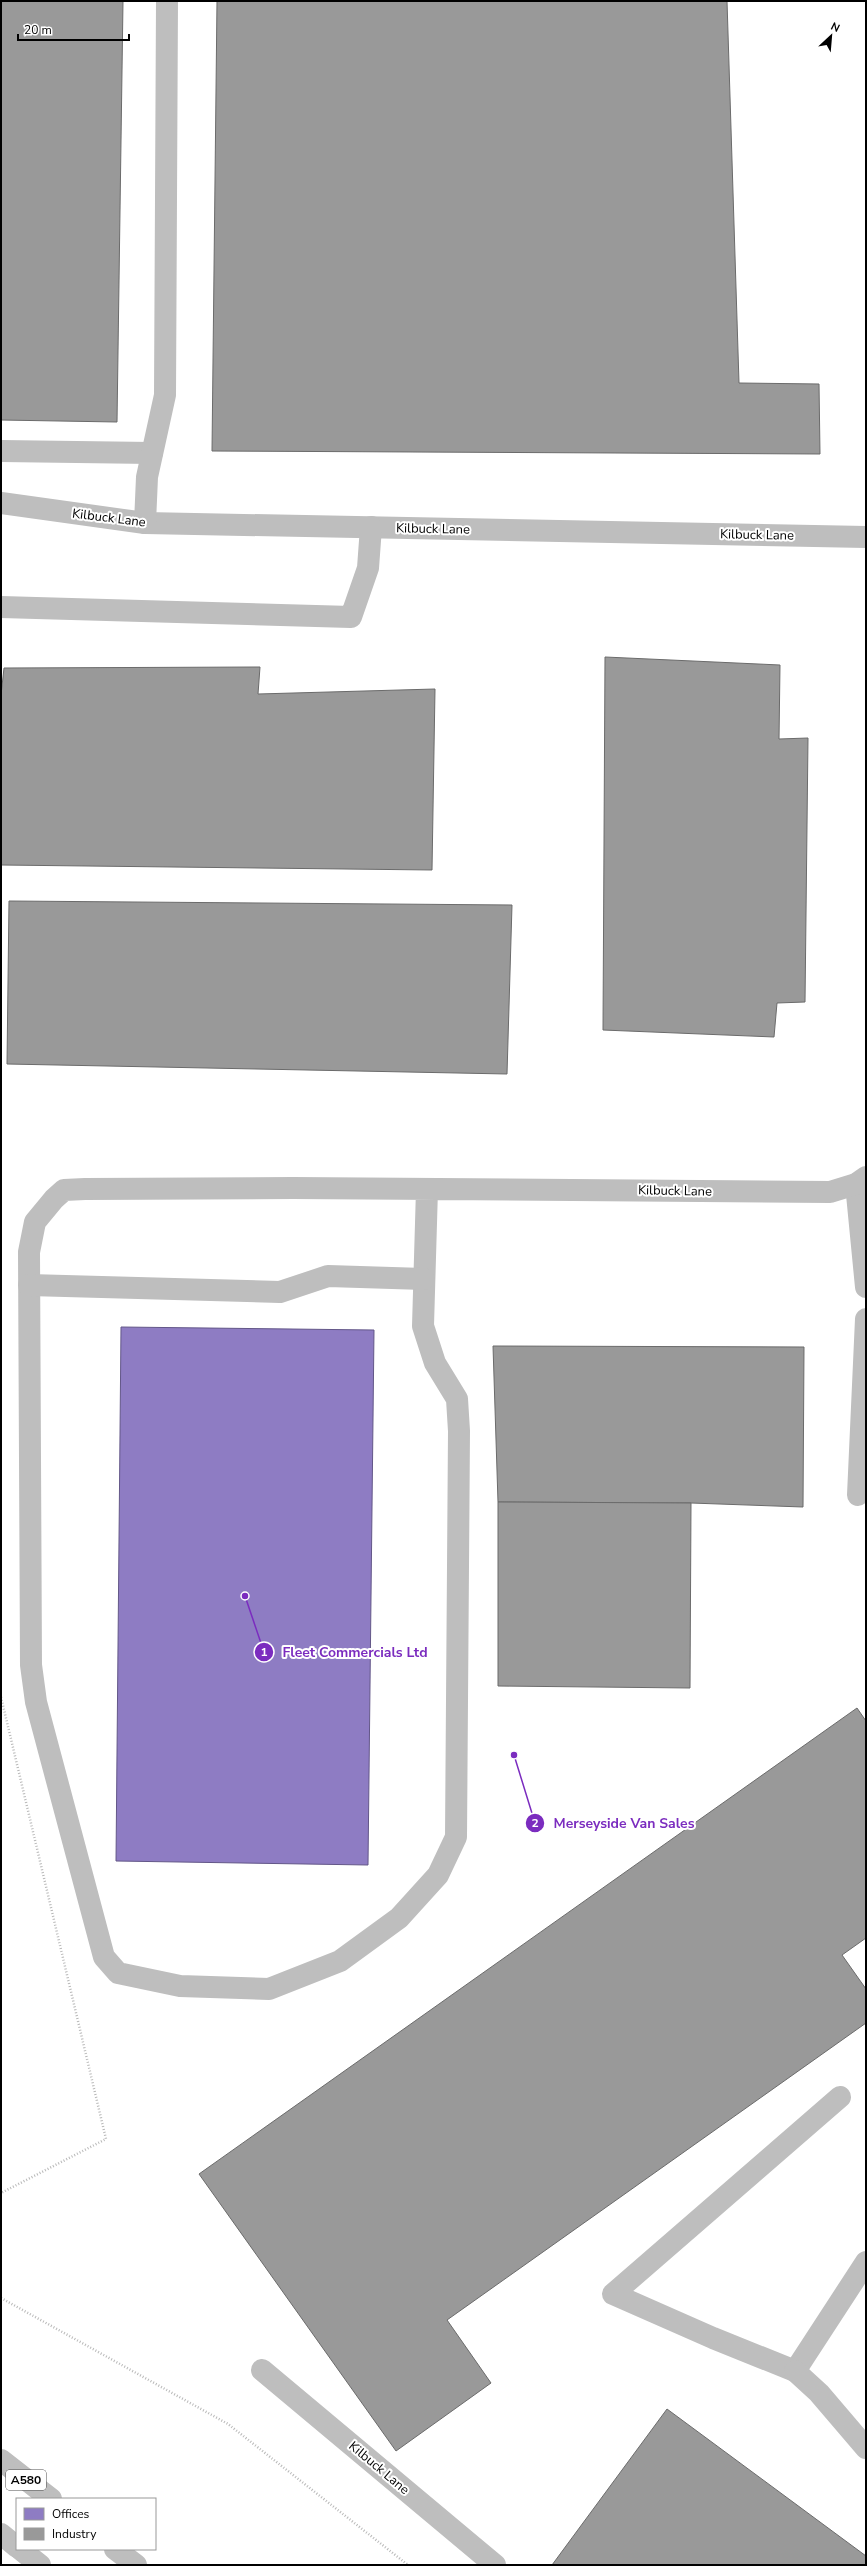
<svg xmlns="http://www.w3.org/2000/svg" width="867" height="2566" viewBox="0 0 867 2566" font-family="'Nunito Sans',sans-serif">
<rect width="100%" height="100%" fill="#fff"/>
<!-- offices -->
<path fill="#8e7cc3" stroke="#635788" d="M121 1327 374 1330 368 1865 116 1861Z"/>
<!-- industry -->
<g fill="#999" stroke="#6b6b6b">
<path d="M1 1H123L117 422 1 420Z"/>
<path d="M217 1H727L739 383 819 384 820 454 212 451Z"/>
<path d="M605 657 780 665 779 739 808 738 805 1002 777 1003 774 1037 603 1030Z"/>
<path d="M260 667 258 694 435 689 432 870 1 865V695L4 668Z"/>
<path d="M9 901 512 905 507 1074 7 1064Z"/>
<path d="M493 1346 804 1347 803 1507 691 1503 498 1502Z"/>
<path d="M498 1502 691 1503 690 1688 498 1686Z"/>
<path d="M857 1708 866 1721V1938L842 1955 866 1989V2023L447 2320 491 2383 396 2451 199 2174Z"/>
<path d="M667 2409 866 2556V2565H552Z"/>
</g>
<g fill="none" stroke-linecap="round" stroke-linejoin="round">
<!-- path -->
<g stroke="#b9b9b9" stroke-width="2.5" stroke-dasharray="1 2" stroke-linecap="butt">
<path d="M1 1697 106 2139 1 2193"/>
<path d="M1 2298 228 2424 408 2565"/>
</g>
<!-- minor -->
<g stroke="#bebebe" stroke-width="22">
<path d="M1 451 152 453"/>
<path d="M1 503 145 523 866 537"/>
<path d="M145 523 147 477 165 395 167 1"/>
<path d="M1 607 351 617 368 568 371 527"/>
<path d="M856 1184 866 1287"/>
<path d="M427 1189 423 1326 435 1363 457 1399 459 1431 456 1837 438 1875 399 1918 340 1961 269 1989 180 1986 118 1973 104 1957 36 1702 31 1665 29 1252 35 1222 54 1199 64 1190 85 1189 293 1188 830 1192 856 1184 866 1177"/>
<path d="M29 1285 280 1292 328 1276 424 1279"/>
<path d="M858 1495 866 1319"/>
<path d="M840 2097 613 2294 713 2338 795 2371 866 2262"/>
<path d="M262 2370 495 2565"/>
<path d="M795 2371 819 2393 866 2448"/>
</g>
<!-- highway -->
<g stroke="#bebebe" stroke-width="22">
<path d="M1 2460 51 2499"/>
<path d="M1 2534 17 2547"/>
<path d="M20 2549 40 2565"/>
<path d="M115 2549 136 2565"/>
</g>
</g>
<g text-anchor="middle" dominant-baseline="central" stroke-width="4" stroke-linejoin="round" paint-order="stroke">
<!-- shield labels -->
<rect fill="#fff" stroke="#4c4c4c" stroke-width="1" x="6" y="2470" width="40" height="20" rx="3"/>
<g font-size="12" font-weight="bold" fill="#000">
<text x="26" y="2480">A580</text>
</g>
<!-- street labels -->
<g font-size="13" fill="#000" stroke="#fff">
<text transform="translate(109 518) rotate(7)">Kilbuck Lane</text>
<text transform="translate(433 529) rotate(1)">Kilbuck Lane</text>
<text transform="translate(757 535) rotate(1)">Kilbuck Lane</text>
<text transform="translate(675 1191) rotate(1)">Kilbuck Lane</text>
<text transform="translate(379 2468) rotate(40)">Kilbuck Lane</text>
</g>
</g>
<!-- callouts -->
<path fill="none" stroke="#7b2cbf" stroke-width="1.5" d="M245 1596L264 1652M514 1755L535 1823"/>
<g fill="#7b2cbf" stroke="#fff" stroke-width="1.5">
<circle cx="245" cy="1596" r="4"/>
<circle cx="514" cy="1755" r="4"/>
<circle cx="264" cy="1652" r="10"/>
<circle cx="535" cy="1823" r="10"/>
</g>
<g font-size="12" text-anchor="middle" font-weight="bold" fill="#fff">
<text x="264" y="1656">1</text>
<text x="535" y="1827">2</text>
</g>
<g font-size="14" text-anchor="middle" font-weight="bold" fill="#7b2cbf" stroke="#fff" stroke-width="4" stroke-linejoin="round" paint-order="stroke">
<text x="355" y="1657">Fleet Commercials Ltd</text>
<text x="624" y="1828">Merseyside Van Sales</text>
</g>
<!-- border -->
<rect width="867" height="2566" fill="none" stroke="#000000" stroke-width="4"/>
<!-- legend -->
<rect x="16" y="2498" width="140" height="52" fill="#ffffff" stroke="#999999"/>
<rect x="24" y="2508" width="20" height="12" fill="#8e7cc3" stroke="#999999"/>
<text x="52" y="2518" font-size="12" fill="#000000">Offices</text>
<rect x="24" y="2528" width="20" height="12" fill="#999999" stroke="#999999"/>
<text x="52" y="2538" font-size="12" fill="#000000">Industry</text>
<!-- north arrow -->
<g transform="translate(831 36) rotate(26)" stroke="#ffffff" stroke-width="3" paint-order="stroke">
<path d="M0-3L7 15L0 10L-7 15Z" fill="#000000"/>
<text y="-6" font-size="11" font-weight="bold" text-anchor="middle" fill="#000000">N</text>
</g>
<!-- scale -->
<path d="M18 34v6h111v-6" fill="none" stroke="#000000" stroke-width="2"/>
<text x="24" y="34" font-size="12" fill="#000000" stroke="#ffffff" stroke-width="3" paint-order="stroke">20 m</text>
</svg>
